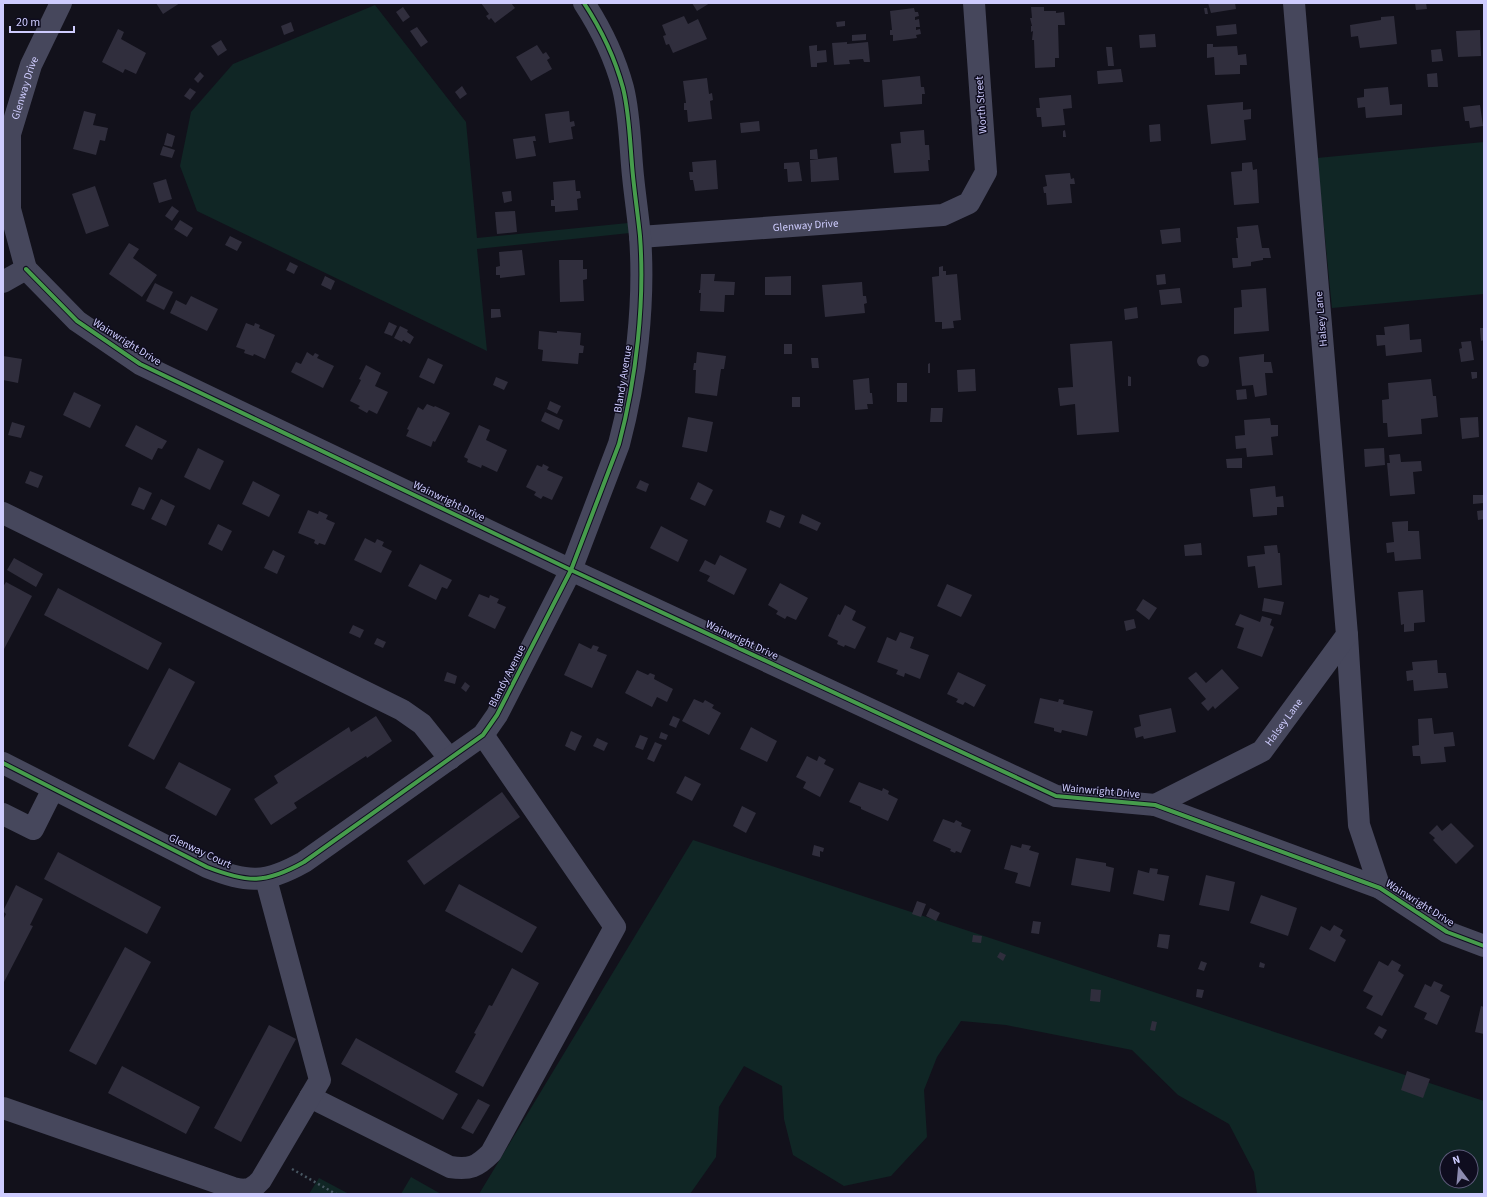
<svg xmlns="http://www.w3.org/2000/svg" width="1487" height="1197" viewBox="0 0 1487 1197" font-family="'Source Sans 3',sans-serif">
<rect width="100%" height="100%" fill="#12111b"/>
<!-- green -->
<g fill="#102625" fill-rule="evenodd">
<path d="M375 5 466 122 477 238 628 223 630 233 477 249 487 351 197 211 180 166 191 112 233 64Z"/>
<path d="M1484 142V294L1332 308 1317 158Z"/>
<path d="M693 840 1484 1101V1194H1257L1254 1172 1229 1124 1178 1095 1132 1050 1006 1025 961 1021 937 1057 924 1090 927 1137 891 1176 844 1186 793 1155 784 1119 782 1086 744 1066 719 1107 716 1157 690 1194H479ZM1447 1157H1471V1181H1447Z"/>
<path d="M411 1177 441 1194H401Z"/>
<path d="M319 1178 349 1194H309Z"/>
</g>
<!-- building -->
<g fill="#302e3d">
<path d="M156 3H180L163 14Z"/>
<path d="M481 3H511L515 8 495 23 491 18 489 20 486 16 489 14Z"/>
<path d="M692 3H710L697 11Z"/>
<path d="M1208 3H1235L1236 9 1211 13Z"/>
<path d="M1415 3H1426L1427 9 1416 10Z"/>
<path d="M403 7 410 17 403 22 396 12Z"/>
<path d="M1031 7H1044V11H1056V13L1064 12 1065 25H1058L1059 58H1055V67L1035 68 1034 40H1032L1033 31 1031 32V26H1032L1030 18H1032Z"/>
<path d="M914 8 915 12H918L919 16 915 17V20L919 19 920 27H916V30L920 29 921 34 916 35 917 38 893 41V35H890V30H892L890 11Z"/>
<path d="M1204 8H1207L1208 14H1205Z"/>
<path d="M684 16 688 24 698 19 707 39 673 53 669 44 666 45 663 36 666 35 662 25Z"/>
<path d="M1394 16 1397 44 1360 48 1358 36 1351 37 1350 25 1381 20V17Z"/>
<path d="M845 21V26L837 27 836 22Z"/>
<path d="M291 22 294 31 284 35 281 26Z"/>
<path d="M1236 24 1237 34 1217 36 1216 26Z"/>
<path d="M417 27 428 42 421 47 410 31Z"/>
<path d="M118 29 124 32 121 39 146 53 136 74 125 69 123 73 102 62Z"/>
<path d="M1480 30 1481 56 1458 57 1456 31Z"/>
<path d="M866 34V40L852 41V35Z"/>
<path d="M1155 34 1156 47 1140 48 1139 35Z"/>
<path d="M221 40 227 50 218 56 211 46Z"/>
<path d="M847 42V44L868 42 870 62H864L863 59 849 60 850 64 834 65 832 43Z"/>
<path d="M1207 44H1213V47L1237 46 1238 55 1246 54 1247 65H1240V74L1215 75 1214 57 1207 58Z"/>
<path d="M537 45 543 54 546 52 550 58 547 60 552 69 531 81 516 57Z"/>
<path d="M817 45V51L826 50 827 62 817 63V67H811L809 46Z"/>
<path d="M1106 47H1112L1114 66H1108Z"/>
<path d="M1441 49 1443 61 1432 62 1431 50Z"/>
<path d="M1121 69 1123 82 1098 84 1097 71Z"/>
<path d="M200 72 204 76 198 83 194 79Z"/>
<path d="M1437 73 1438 87H1428L1427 74Z"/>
<path d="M920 76 921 87H924L925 94H922V104L884 107 882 80Z"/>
<path d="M707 78 709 94 712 93 713 100 710 101 712 119 688 122 687 110H684V103H686L683 81Z"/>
<path d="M462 86 467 94 460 99 455 92Z"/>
<path d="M1388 87 1390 105 1402 104V115L1366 118 1365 107 1358 108 1357 98 1364 97V89Z"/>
<path d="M190 88 196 92 190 100 184 96Z"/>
<path d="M1071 95 1072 108 1063 109 1065 125 1042 127 1041 117H1037L1036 108H1040L1039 98Z"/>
<path d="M1243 102V110L1251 109V119L1244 120 1246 140 1211 144 1207 105Z"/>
<path d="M1480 105 1483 126 1470 128 1469 121H1465L1463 107Z"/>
<path d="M84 111 96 114 93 125 108 128 105 141 100 140 96 155 73 149Z"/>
<path d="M569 111 570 122 574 121 575 126 571 127 573 139 549 143 545 114Z"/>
<path d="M759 121 760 131 741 133 740 123Z"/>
<path d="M1160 124 1161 141 1150 142 1149 125Z"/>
<path d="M924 130 925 145H929L930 160H928L929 171 894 173 891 144 901 143 900 132Z"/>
<path d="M1065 130 1066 137H1063V131Z"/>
<path d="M167 133 175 136 172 147 164 145Z"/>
<path d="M535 136 536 141H533L536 156 516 159 513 139Z"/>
<path d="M163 146 175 150 172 158 160 155Z"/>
<path d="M817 149 818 159H810V150Z"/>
<path d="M837 157 839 180 811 182 810 160Z"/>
<path d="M716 160 718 189 695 191 693 180H690L689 172H693L692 162Z"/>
<path d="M799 162 802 181 788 182 787 169H784V163Z"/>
<path d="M1252 162 1253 170 1257 169 1259 203 1234 205 1231 172 1242 171V163Z"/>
<path d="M1070 173 1071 179 1074 178 1075 184H1070L1072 203 1047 205 1046 193H1044L1043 187 1047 186 1045 175Z"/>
<path d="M166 179 172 199 159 203 153 183Z"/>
<path d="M575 180 576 191H580L581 198 577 199 578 210 555 212V206H551V200H554L553 182Z"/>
<path d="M95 186 109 226 86 234 72 194Z"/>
<path d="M511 191 512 201 504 203 502 192Z"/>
<path d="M172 206 179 211 172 221 165 216Z"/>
<path d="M515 211 517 232 497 234 495 212Z"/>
<path d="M180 220 193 228 187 237 174 229Z"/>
<path d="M1258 225 1262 248H1269L1271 258H1263V260L1251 262V266L1233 268 1232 258H1238L1236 238H1238L1237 227Z"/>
<path d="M1180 228 1181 242 1162 244 1160 230Z"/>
<path d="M230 236 242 242 237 251 225 245Z"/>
<path d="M129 243 139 249 133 258 157 275 142 297 109 274Z"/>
<path d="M522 250 525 275 500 278V275H496V267L500 266 499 252Z"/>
<path d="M559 260H583V269H587V279L583 280 584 301 560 302Z"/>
<path d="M290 262 298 266 294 274 286 270Z"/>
<path d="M943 266V271H946V275L957 274 961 320 953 321 954 328 942 329V322H935L932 277 939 276V267Z"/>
<path d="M701 274H715L714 281 735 282 734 295H725L724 312 700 311 701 293H699V290H700Z"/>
<path d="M1165 274 1166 284 1157 285 1156 275Z"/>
<path d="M325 276 335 281 331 290 321 285Z"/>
<path d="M791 276V295H765V277Z"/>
<path d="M862 282 863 296H866L867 303 864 304 865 313 825 317 822 285Z"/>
<path d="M155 283 173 292 164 310 146 301Z"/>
<path d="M1180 288 1182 303 1161 305 1159 290Z"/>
<path d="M1266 288 1269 331 1234 334V308L1242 307 1241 290Z"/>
<path d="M191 296 218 309 207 331 170 313 176 300 186 305Z"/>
<path d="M1137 307 1138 318 1125 320 1124 309Z"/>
<path d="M491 309H500L501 317 491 318Z"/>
<path d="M389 322 397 326 392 336 384 333Z"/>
<path d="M246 323 254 326 255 323 260 325 259 328 275 335 265 359 254 354 253 356 244 353 245 350 236 347Z"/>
<path d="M1409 324 1410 340 1421 339 1422 352 1386 356 1385 345 1377 346 1376 335H1385L1384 327Z"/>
<path d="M400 326 408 330 407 332 414 337 410 344 403 340 402 342 394 338Z"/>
<path d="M1480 328H1484V340L1481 341Z"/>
<path d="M539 331 557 333V331L581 333 580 345 584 346 583 353H579L578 364 542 361 543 350 538 349Z"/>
<path d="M1112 341 1119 432 1077 435 1075 404 1060 406 1058 388 1073 387 1070 344Z"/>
<path d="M1471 341 1474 360 1461 362 1459 349 1462 348 1461 342Z"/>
<rect x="784" y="344" width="8" height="10"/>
<path d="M307 352 313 356 315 353 319 355 317 358 334 366 323 388 291 372 296 362 301 364Z"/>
<path d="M697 352 726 356 724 369H721L717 396 695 393 696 370H693L694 363H696Z"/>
<path d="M1264 354V362H1271L1273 373H1265L1267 395 1255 397 1253 385 1242 386 1239 357Z"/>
<circle cx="1203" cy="361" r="6"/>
<path d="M3 356 22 359 18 383 3 380Z"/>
<path d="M428 358 443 365 434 384 419 377Z"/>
<path d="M811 358H818L819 368H812Z"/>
<path d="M930 363V373H928V364Z"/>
<path d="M366 365 381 373 375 386 388 392 377 414 369 410 367 413 358 408 360 406 350 401 361 380 359 379Z"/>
<path d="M975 369 976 391 958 392 957 370Z"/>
<path d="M1471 372H1477V378L1472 379Z"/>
<path d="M1128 376 1131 377V386H1128Z"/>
<path d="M496 377 508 382 504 390 493 385Z"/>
<path d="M869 378 870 393H872L873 404H867L868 409 855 410 853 380Z"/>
<path d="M1431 379 1433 396H1436L1438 417 1421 419 1422 434 1388 437 1387 423H1383L1382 400 1389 399 1388 383Z"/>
<rect x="897" y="383" width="10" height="19"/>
<path d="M1246 389 1247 399 1237 400 1236 390Z"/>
<path d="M74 392 101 405 90 428 63 415Z"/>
<rect x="792" y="397" width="8" height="10"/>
<path d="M550 401 561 406 557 414 547 409Z"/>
<path d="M427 404 434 407 435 406 450 413 435 442 433 441 431 447 406 436 409 430 407 429 418 407 423 410Z"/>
<path d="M931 408H943L942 422H930Z"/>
<path d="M545 412 563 420 559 430 541 421Z"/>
<path d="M688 417 713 422 707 452 682 447Z"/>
<path d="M1478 417 1479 437 1462 439 1460 418Z"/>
<path d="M1270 418 1271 425H1278V436L1271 437 1273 455 1247 457 1246 448 1236 449 1235 436 1245 435 1244 420Z"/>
<path d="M12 422 25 426 21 438 8 435Z"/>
<path d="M136 425 167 441 162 449 158 448 152 460 125 446Z"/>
<path d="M479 425 490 430 486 440 507 450 497 472 482 465 481 468 467 462 468 459 464 457Z"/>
<path d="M198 448 224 461 210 490 184 477Z"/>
<path d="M1384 448 1385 465 1365 467 1364 449Z"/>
<path d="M1400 454 1401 462 1421 461 1422 471 1413 472 1415 494 1390 496 1387 463H1390L1389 455Z"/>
<path d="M1242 458V468H1227L1226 459Z"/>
<path d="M543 464 549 467 547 470 563 477 552 500 543 496 541 499 534 495 536 492 526 487 537 465 542 467Z"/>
<path d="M30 471 43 476 38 488 25 483Z"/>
<path d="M640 480 649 484 646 492 636 488Z"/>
<path d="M253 481 280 495 269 517 242 504Z"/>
<path d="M698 482 713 490 705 506 690 499Z"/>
<path d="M1275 486 1276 497 1283 496 1284 507H1277V515L1253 517 1250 489Z"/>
<path d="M139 487 152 493 144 510 131 505Z"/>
<path d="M1473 495H1484V503L1473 504Z"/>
<path d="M161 499 175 506 166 526 151 519Z"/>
<path d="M308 510 318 514 319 511 328 515 326 519 335 523 325 545 319 543 318 545 314 543 315 540 298 533Z"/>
<path d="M770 510 785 516 780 528 766 522Z"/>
<path d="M1484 510V519L1478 520 1477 511Z"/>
<path d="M802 514 821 523 817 531 799 523Z"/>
<path d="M1408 521V531H1419L1421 559 1395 561 1394 552 1387 553 1386 543 1394 542 1392 522Z"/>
<path d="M218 524 232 531 222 551 208 544Z"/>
<path d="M661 526 688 540 678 562 650 548Z"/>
<path d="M365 538 375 543 377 539 384 542 382 546 392 551 381 573 354 560Z"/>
<path d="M1201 543 1202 555 1185 556 1184 545Z"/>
<path d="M1277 545 1278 553H1280L1282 585 1258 588 1255 566 1248 567 1247 556 1265 554 1264 546Z"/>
<path d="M273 550 285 556 277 574 264 568Z"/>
<path d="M720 555 747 569 734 595 707 581 710 576 699 571 705 560 715 565Z"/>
<path d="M14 558 43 574 36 587 7 570Z"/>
<path d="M420 564 452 580 447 589 442 587 436 600 408 586Z"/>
<path d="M6 582 32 596 3 651V587Z"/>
<path d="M780 583 808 598 796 620 787 616 785 619 776 614 778 611 768 605Z"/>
<path d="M947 584 972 595 961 617 937 606Z"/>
<path d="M58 588 162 643 148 670 44 615Z"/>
<path d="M1423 590 1425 622 1414 623V631L1404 632V624L1401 625 1398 592Z"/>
<path d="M479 594 489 598 490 595 499 599 497 603 506 607 495 629 468 616Z"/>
<path d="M1264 598 1284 602 1281 615 1262 611Z"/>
<path d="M1143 599 1157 608 1149 620 1136 610Z"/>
<path d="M845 605 856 611 852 620 866 627 855 649 845 645 844 647 837 644 838 641 828 636 838 614 840 615Z"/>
<path d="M1240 614 1260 622 1262 616 1272 619 1270 625 1274 627 1262 657 1237 648 1244 628 1235 625Z"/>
<path d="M1134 619 1136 628 1126 631 1124 621Z"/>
<path d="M353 625 364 630 360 638 349 633Z"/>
<path d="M900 632 914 637 910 648 929 655 920 679 905 673 904 677 896 674 898 670 877 662 887 637 896 641Z"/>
<path d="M377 638 386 642 383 648 374 644Z"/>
<path d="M579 643 591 649 593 645 599 647 597 651 607 655 592 688 564 675Z"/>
<path d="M1437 660 1438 673H1446L1448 688 1414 691 1413 680 1407 681 1406 671 1413 670 1412 662Z"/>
<path d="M169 668 195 682 154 760 128 746Z"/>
<path d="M1222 669 1239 688 1215 709 1213 706 1208 711 1201 703 1206 699 1188 678 1196 672 1206 683Z"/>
<path d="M637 670 648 675 650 673 655 675 654 679 673 689 667 702 657 697 652 707 625 693Z"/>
<path d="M447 672 457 676 455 684 444 681Z"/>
<path d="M958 672 986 685 974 707 965 702 963 705 956 702 958 699 947 694Z"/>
<path d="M465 682 470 686 466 692 461 688Z"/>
<path d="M1040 698 1058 702 1059 699 1064 700 1063 704 1093 711 1087 736 1062 730 1061 733 1054 731V728L1034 723Z"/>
<path d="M694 699 703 703 705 700 714 705 712 708 721 713 709 735 682 721Z"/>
<path d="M1171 708 1176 732 1144 739 1143 736 1136 738 1134 728 1141 726 1139 715Z"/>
<path d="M376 716 392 741 367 758 366 756 294 803 297 808 271 825 254 799 278 783 274 776 349 727 351 732Z"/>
<path d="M673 716 680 719 676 728 669 725Z"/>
<path d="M1432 718 1434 734 1453 732 1455 746 1444 747 1446 762 1421 764 1420 756H1413L1412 746 1419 745 1418 719Z"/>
<path d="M751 727 777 741 767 762 740 749Z"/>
<path d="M571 731 582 736 575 751 565 746Z"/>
<path d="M661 732 668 735 666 740 659 738Z"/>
<path d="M640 735 648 738 643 750 635 747Z"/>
<path d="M597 738 608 743 604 751 593 746Z"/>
<path d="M655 742 662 745 654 762 647 759Z"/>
<path d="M807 756 817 761 819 756 826 760 824 764 834 769 820 797 803 788 806 782 796 777Z"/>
<path d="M179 762 231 789 216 816 165 788Z"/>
<path d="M685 776 701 784 692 801 676 793Z"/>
<path d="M859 782 882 791 883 788 889 791 888 794 898 799 888 821 861 809V807L849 802Z"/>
<path d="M502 792 520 817 424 885 407 861Z"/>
<path d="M742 806 756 813 746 833 733 826Z"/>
<path d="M943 819 954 823 956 820 962 823 961 826 971 830 961 853 956 851 955 853 950 851 951 849 933 841Z"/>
<path d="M1451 823 1474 846 1456 864 1433 840 1435 838 1429 833 1437 825 1442 831Z"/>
<path d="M1022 844 1031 846 1029 850 1039 853 1030 887 1015 883 1018 873 1004 869 1011 845 1021 848Z"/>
<path d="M814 845 824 848 823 852 820 851V857L812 855Z"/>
<path d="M58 852 161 907 147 934 44 879Z"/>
<path d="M1076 858 1106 863V866L1114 868 1110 892 1071 885Z"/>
<path d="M1150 868 1158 869 1157 874 1169 876 1164 901 1133 894 1138 870 1149 873Z"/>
<path d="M1206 875 1235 882 1229 911 1199 905Z"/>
<path d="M459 884 537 927 522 953 445 911Z"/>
<path d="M16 885 43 899 30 925 33 926 3 984V920L6 914 3 911Z"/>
<path d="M1261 895 1297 908 1288 936 1250 923Z"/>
<path d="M917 901 926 904 921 917 912 914Z"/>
<path d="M930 908 940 913 936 921 926 916Z"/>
<path d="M1033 921 1041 922 1039 934 1031 933Z"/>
<path d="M1334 925 1343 930 1340 936 1346 940 1335 962 1309 949 1321 926 1330 931Z"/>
<path d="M1159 934 1170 935 1168 949 1157 947Z"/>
<path d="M973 935 982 936 981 943 972 942Z"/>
<path d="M125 947 151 962 96 1065 69 1051Z"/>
<path d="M1000 952 1006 955 1003 961 997 957Z"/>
<path d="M1392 960 1401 965 1398 971 1404 975 1382 1016 1366 1008 1373 996 1363 991 1379 961 1388 966Z"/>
<path d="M1201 961 1207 963 1204 971 1198 969Z"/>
<path d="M1260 962 1265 964 1264 968 1259 967Z"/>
<path d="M512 968 539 983 483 1087 455 1072 476 1034 474 1033 484 1015 489 1005 492 1006Z"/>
<path d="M1434 981 1443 985 1440 991 1450 996 1437 1025 1424 1019 1427 1013 1414 1007 1425 984 1431 987Z"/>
<path d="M1091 989 1101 990 1100 1002 1090 1001Z"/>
<path d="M1197 989 1204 990 1202 998 1196 997Z"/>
<path d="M1481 1006 1484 1007V1034L1475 1032Z"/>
<path d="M1152 1021 1157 1022 1155 1031 1150 1030Z"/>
<path d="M269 1025 296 1039 241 1142 214 1128Z"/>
<path d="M1379 1026 1387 1030 1382 1039 1374 1034Z"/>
<path d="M356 1038 458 1094 443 1120 341 1064Z"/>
<path d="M122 1066 200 1107 186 1134 108 1093Z"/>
<path d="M1407 1071 1430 1079 1423 1098 1401 1090Z"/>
<path d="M478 1099 490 1105 473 1134 461 1128Z"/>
</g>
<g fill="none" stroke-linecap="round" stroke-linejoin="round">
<!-- path -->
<path stroke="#485762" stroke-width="2.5" stroke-dasharray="2 3" stroke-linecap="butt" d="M292 1169 336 1194"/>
<!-- minor -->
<g stroke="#46475c" stroke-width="22">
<path id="s1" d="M640 237 943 215 969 203 986 172 974 3"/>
<path d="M26 269 77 321 140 364 571 570 1056 796 1155 805 1380 888 1447 932 1484 946"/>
<path id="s2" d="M3 282 26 269 10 209V134L31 65 61 3"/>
<path d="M3 513 402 710 422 724 450 759"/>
<path d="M1347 635 1359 825 1380 888"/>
<path d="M3 763 207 867C248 883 265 884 304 862L483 735 497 715 571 570 619 444C636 380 645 303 640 236 638 216 635 196 633 176 630 147 630 116 623 88 615 58 601 29 584 3"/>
<path id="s3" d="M1155 805 1262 751 1347 635 1294 3"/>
<path d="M3 814 33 829 53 789"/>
<path d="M310 1097 450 1167C470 1170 477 1167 491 1153L615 927 483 735"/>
<path d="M3 1108 233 1188 242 1190 250 1189 256 1185 261 1180 320 1080 266 879"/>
</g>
<defs>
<g id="cycleway">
<path d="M26 269 77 321 140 364 571 570 1056 796 1155 805 1380 888 1447 932 1484 946"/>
<path d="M3 763 207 867C248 883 265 884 304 862L483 735 497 715 571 570 619 444C636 380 645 303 640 236 638 216 635 196 633 176 630 147 630 116 623 88 615 58 601 29 584 3"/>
</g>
</defs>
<!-- cycleway casing -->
<use href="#cycleway" stroke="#0f0d1f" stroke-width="6"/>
<!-- cycleway -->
<use href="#cycleway" stroke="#469c4c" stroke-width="4"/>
</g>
<g text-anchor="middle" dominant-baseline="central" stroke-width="3" stroke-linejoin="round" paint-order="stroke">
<!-- street labels -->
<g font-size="11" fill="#ceccfe" stroke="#0f0d1f">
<text stroke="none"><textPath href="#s2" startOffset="212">Glenway Drive</textPath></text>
<text transform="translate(981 105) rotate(-94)">Worth Street</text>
<text stroke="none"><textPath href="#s1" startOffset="166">Glenway Drive</textPath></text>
<text transform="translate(1321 319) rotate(-95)">Halsey Lane</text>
<text transform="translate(127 342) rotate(32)">Wainwright Drive</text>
<text transform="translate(623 379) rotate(-81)">Blandy Avenue</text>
<text transform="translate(449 501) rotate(26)">Wainwright Drive</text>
<text transform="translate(742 640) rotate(25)">Wainwright Drive</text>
<text transform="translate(507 676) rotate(-63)">Blandy Avenue</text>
<text stroke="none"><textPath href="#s3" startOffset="156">Halsey Lane</textPath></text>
<text transform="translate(1101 791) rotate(5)">Wainwright Drive</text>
<text transform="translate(200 851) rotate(25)">Glenway Court</text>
<text transform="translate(1420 903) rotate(32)">Wainwright Drive</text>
</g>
</g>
<!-- border -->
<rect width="1487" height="1197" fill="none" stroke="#ceccfe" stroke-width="8"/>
<!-- north arrow -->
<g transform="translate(1459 1169) rotate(344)"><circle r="19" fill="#0f0d1f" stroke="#5b5978"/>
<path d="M0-3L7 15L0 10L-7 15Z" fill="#8c8baf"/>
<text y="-6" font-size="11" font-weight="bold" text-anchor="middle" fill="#ceccfe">N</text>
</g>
<!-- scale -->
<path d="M10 26v6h64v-6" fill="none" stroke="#ceccfe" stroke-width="2"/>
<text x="16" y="26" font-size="12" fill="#ceccfe" stroke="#0f0d1f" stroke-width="3" paint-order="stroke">20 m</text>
</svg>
